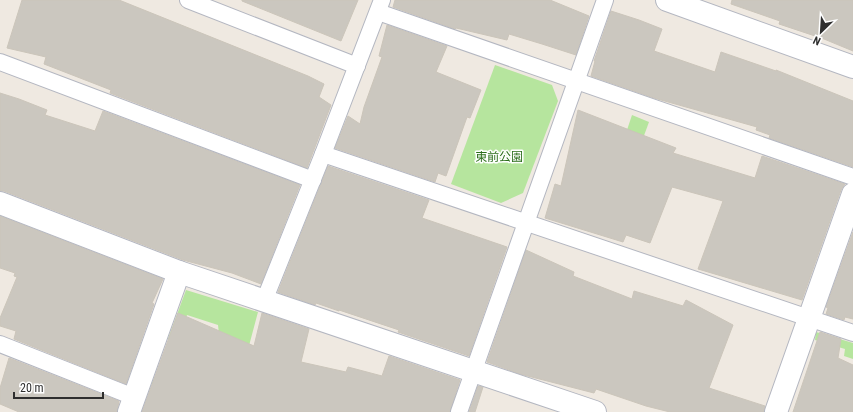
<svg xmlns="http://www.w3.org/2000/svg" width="853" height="412" viewBox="0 0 853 412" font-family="'Roboto Condensed','Noto Sans JP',sans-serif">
<rect width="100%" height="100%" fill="#efe9e1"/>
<!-- green -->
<g fill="#b6e59e">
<path d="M495 65 552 85 558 101 523 193 501 203 451 184Z"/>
<path d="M632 115 649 122 631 171 615 166Z"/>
<path d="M186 290 258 312 238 387 154 394 152 383 159 370 219 334 218 325 187 315 180 341 168 339Z"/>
<path d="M816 332 853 343V359L844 356 845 349 815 340Z"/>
</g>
<!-- building -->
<g fill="#cbc7bf" stroke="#cbc5ba">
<path d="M22 0H119L308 76 324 84 319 97 331 105 307 168 110 93 111 90 44 64 46 57 7 48Z"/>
<path d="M242 0H358L341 41 242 1Z"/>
<path d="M395 0H550L589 16 576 55 542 44 509 34 507 40 456 28 455 29 393 7Z"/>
<path d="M732 0H853V51L824 39 779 24 780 21 731 4Z"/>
<path d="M611 11 639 20 662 29 654 51 715 72 721 52 776 71V70L853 101V167L769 138 770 135 756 130 757 127 654 98 591 76 595 61H594Z"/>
<path d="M387 25 447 46 436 72 481 90 470 118 467 117 446 176 438 173 435 182 335 148 348 116 360 124 364 107 382 57 379 56Z"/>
<path d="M0 93 19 99 47 110 45 115 95 131 103 111 300 185 261 284 232 273 183 260 4 191H0Z"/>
<path d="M578 110 676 148 673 153 755 178 762 156 845 184 841 190 802 300 698 269 723 201 672 187 650 243 626 235 623 242 545 218 555 184 561 186Z"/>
<path d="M328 166 429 200 422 218 507 247 469 356 398 332 399 330 339 310V311L316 303 315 305 278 292Z"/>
<path d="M0 216 163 279 152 303 154 304 126 384 14 339 16 331 0 326V318L17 277 14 276 15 273 0 268Z"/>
<path d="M853 232V319L845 317 844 320 826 314 828 308 826 307Z"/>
<path d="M526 250 574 272 573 276 632 299 634 291 683 306 686 300 733 325 709 388 765 406 764 412H670L646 406 596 389 594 393 520 374 487 362Z"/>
<path d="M178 313 254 346 262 313 309 329 301 362 346 372 348 367 382 376 389 356 460 380 450 412H142Z"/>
<path d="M820 332 841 339 838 358 853 365V412H793Z"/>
<path d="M9 358 119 401 117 412H19L0 404V388Z"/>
<path d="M478 386 483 387 475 412H469Z"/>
</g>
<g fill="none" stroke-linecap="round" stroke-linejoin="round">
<defs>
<g id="service">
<path d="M188 0 357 66"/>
<path d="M378 12 853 177"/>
<path d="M0 62 313 180"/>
<path d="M323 154 853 333"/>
<path d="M264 301 323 154 382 0"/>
<path d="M0 344 134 397"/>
<path d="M459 412 605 0"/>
</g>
<g id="minor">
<path d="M0 203 179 272 595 412"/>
<path d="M129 412 179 272"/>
<path d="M776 412 853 194"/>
</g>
<path id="tertiary" d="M667 0 853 67"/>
</defs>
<!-- service casing -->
<use href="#service" stroke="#b4b7c1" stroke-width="18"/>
<!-- minor casing -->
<use href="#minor" stroke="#b4b7c1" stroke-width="24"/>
<!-- tertiary casing -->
<use href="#tertiary" stroke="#b4b7c1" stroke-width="24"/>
<!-- service -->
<use href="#service" stroke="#fff" stroke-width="16"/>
<!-- minor -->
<use href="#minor" stroke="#fff" stroke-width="22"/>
<!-- tertiary -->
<use href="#tertiary" stroke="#fff" stroke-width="22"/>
</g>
<g text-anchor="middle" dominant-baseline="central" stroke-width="3" stroke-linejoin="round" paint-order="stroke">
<!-- park labels -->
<g font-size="12" fill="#2c6e1b" stroke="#fff">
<text x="499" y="157">東前公園</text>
</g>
</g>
<!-- north arrow -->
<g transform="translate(821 32) rotate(205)" stroke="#ffffff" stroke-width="3" paint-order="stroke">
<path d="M0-3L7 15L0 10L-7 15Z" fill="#2e2e2e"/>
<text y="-6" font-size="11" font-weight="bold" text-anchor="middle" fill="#2e2e2e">N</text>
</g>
<!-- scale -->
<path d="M14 392v6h89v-6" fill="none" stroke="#2e2e2e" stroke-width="2"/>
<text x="20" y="392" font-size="12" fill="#2e2e2e" stroke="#ffffff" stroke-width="3" paint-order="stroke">20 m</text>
</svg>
